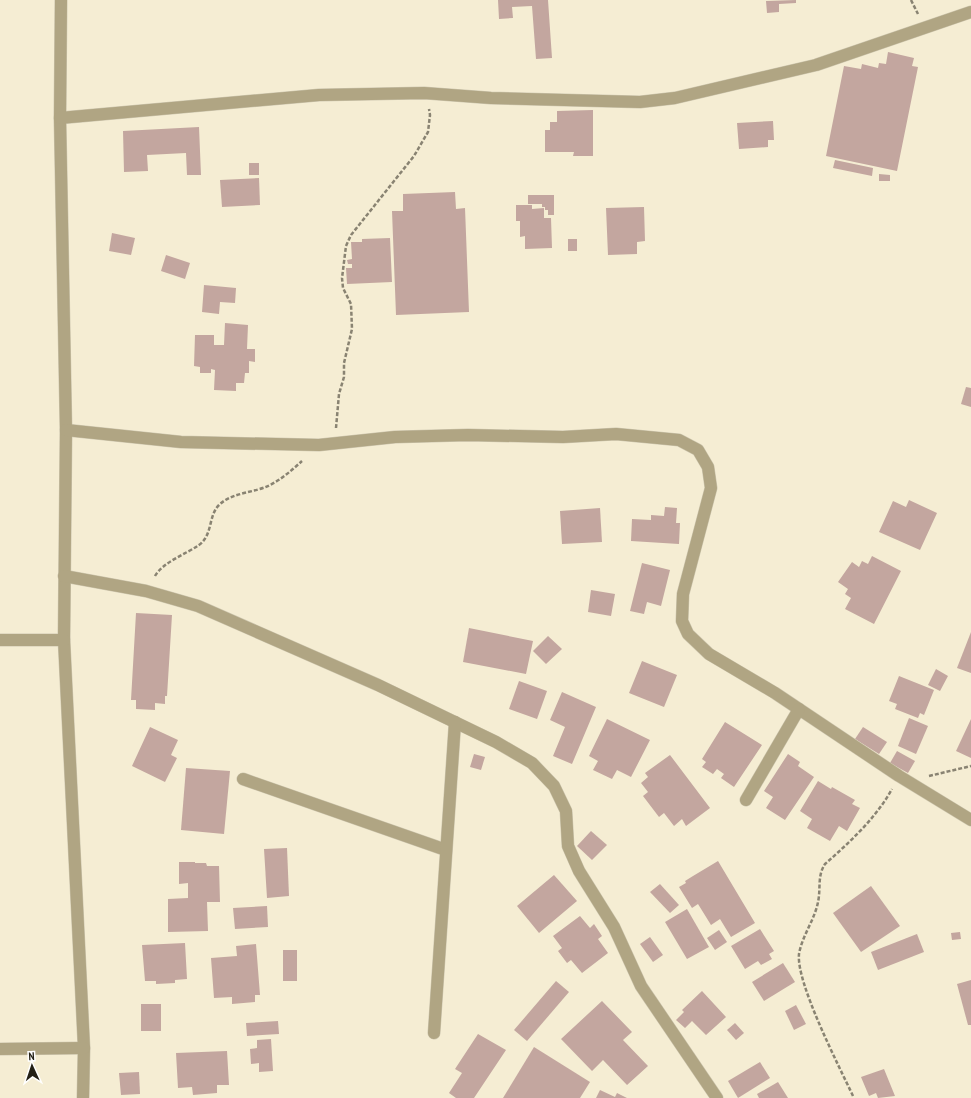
<svg xmlns="http://www.w3.org/2000/svg" width="971" height="1098" viewBox="0 0 971 1098" font-family="'PT Sans Narrow',sans-serif">
<rect width="100%" height="100%" fill="#f5edd3"/>
<!-- building -->
<g fill="#c3a69f">
<path d="M498 0H548L552 58 536 59 532 6 512 7 513 18 499 19Z"/>
<path d="M796 0V3L779 4V12L767 13 766 1Z"/>
<path d="M888 52 914 58 912 66 918 67 897 171 826 156 844 66 861 69 862 64 878 68 879 63 886 64Z"/>
<path d="M593 110V156H573L574 152H545V130H550V122H557V111Z"/>
<path d="M773 121 774 140H768V147L739 149 737 123Z"/>
<path d="M199 127 201 175H187L186 153 147 155 148 171 124 172 123 131Z"/>
<path d="M835 160 873 168 872 176 833 168Z"/>
<rect x="249" y="163" width="10" height="12"/>
<path d="M879 174 890 175V181H879Z"/>
<path d="M259 178 260 205 222 207 220 180Z"/>
<path d="M455 192 456 209 465 208 469 312 396 315 392 211H403V194Z"/>
<path d="M528 195H554V215H548V210H545V207H542V204H528Z"/>
<path d="M516 205H532V209L544 208V218H551L552 248 525 249V236L520 237V221H516Z"/>
<path d="M644 207 645 241 637 242V254L608 255 606 208Z"/>
<path d="M112 233 135 238 131 255 109 251Z"/>
<path d="M390 238 392 282 347 284 346 268H352V264H348L347 260 352 259 351 242H362V239Z"/>
<rect x="568" y="239" width="9" height="12"/>
<path d="M166 255 190 263 185 279 161 271Z"/>
<path d="M204 285 236 288 235 303 220 302 219 314 202 312Z"/>
<path d="M225 323 248 325 247 349H255V362L249 361V373H245L244 383H236V391L214 390 215 370 211 369V373H200V367L194 366 195 335H214V345H224Z"/>
<path d="M966 387 971 388V407L961 404Z"/>
<path d="M909 500 937 513 920 550 879 532 893 501 906 507Z"/>
<path d="M665 507 677 508 676 523H680L679 544 631 541 632 519 651 520V515L664 516Z"/>
<path d="M600 508 602 542 562 544 560 511Z"/>
<path d="M872 556 901 571 874 624 845 609 851 598 845 594 848 589 838 582 852 562 859 567 862 561 868 564Z"/>
<path d="M642 563 670 570 661 606 647 602 644 614 630 611Z"/>
<path d="M591 590 615 594 611 616 588 612Z"/>
<path d="M136 613 172 615 167 696H165V704L155 703V710L136 709V700H131Z"/>
<path d="M469 628 533 641 526 674 463 662Z"/>
<path d="M971 632V673L957 668Z"/>
<path d="M548 636 562 649 546 664 533 651Z"/>
<path d="M642 661 677 675 664 707 629 693Z"/>
<path d="M936 669 948 676 940 691 928 685Z"/>
<path d="M899 676 934 690 924 715 920 713 918 718 895 709 897 704 889 701Z"/>
<path d="M519 681 547 691 537 719 509 709Z"/>
<path d="M562 692 596 707 572 764 553 756 565 727 550 720Z"/>
<path d="M909 718 928 726 916 754 898 746Z"/>
<path d="M607 719 650 740 631 777 617 770 612 779 593 770 598 761 589 756Z"/>
<path d="M971 719V758L956 751Z"/>
<path d="M725 722 762 745 734 787 721 778 724 774 717 769 713 774 702 767 706 762 702 759Z"/>
<path d="M150 727 178 740 171 755 177 758 165 782 132 766Z"/>
<path d="M863 727 887 742 879 754 855 739Z"/>
<path d="M897 751 915 761 908 773 890 763Z"/>
<path d="M474 754 485 757 481 770 470 767Z"/>
<path d="M788 754 800 762 798 766 814 777 785 820 766 808 773 797 764 791Z"/>
<path d="M670 755 710 808 686 826 682 819 674 826 664 813 659 817 643 796 648 792 641 783 648 777 645 773Z"/>
<path d="M186 768 230 771 224 834 181 830Z"/>
<path d="M818 781 831 789 832 787 855 800 852 804 860 808 847 831 839 826 830 841 807 828 812 819 800 811Z"/>
<path d="M591 831 607 845 592 860 577 846Z"/>
<path d="M287 848 289 896 267 898 264 849Z"/>
<path d="M718 861 755 923 731 937 720 919 711 925 698 904 692 908 679 887 686 883 685 881 693 876Z"/>
<path d="M179 862H195V863H206L207 866H219L220 902H207L208 931 168 932V899L188 898V883L179 884Z"/>
<path d="M554 875 577 901 539 933 517 906Z"/>
<path d="M660 884 679 905 670 913 650 892Z"/>
<path d="M871 886 900 926 861 952 833 913Z"/>
<path d="M267 906 268 927 235 929 233 908Z"/>
<path d="M687 909 709 947 687 959 665 922Z"/>
<path d="M580 916 590 928 594 924 602 936 598 939 608 953 582 973 571 960 567 963 558 951 562 948 553 936Z"/>
<path d="M760 929 774 951 769 954 772 959 761 965 758 961 745 969 731 946Z"/>
<path d="M719 930 727 942 715 950 707 938Z"/>
<path d="M960 932 961 939 952 940 951 933Z"/>
<path d="M917 934 924 952 878 970 871 952Z"/>
<path d="M650 937 663 955 653 962 640 944Z"/>
<path d="M185 943 187 979 175 980V983L156 984V981H145L142 945Z"/>
<path d="M256 944 260 995H255V1002L232 1004V997L214 998 211 958 237 956 236 946Z"/>
<rect x="283" y="950" width="14" height="31"/>
<path d="M783 963 795 982 764 1001 752 982Z"/>
<path d="M971 980V1025H968L957 984Z"/>
<path d="M556 981 569 992 527 1041 514 1030Z"/>
<path d="M702 991 726 1017 706 1035 692 1021 685 1028 676 1020 684 1012 682 1010Z"/>
<path d="M602 1001 632 1032 623 1040 648 1066 627 1085 603 1060 592 1071 561 1039Z"/>
<rect x="141" y="1004" width="20" height="27"/>
<path d="M796 1005 806 1024 794 1030 785 1011Z"/>
<path d="M278 1021 279 1034 247 1036 246 1023Z"/>
<path d="M735 1023 744 1033 736 1040 727 1030Z"/>
<path d="M478 1034 506 1050 474 1098H456L449 1093 462 1073 455 1069Z"/>
<path d="M271 1039 273 1071 259 1072V1063L251 1064 250 1049 257 1048V1040Z"/>
<path d="M534 1047 590 1082 580 1098H503Z"/>
<path d="M227 1051 229 1085H217V1093L193 1095 192 1087 178 1088 176 1053Z"/>
<path d="M760 1062 770 1078 738 1098 728 1081Z"/>
<path d="M884 1069 895 1096 878 1098 876 1093 869 1096 861 1077Z"/>
<path d="M139 1072 140 1094 121 1095 119 1073Z"/>
<path d="M778 1082 788 1098H759L757 1094Z"/>
<path d="M600 1090 615 1097 617 1093 627 1098H596Z"/>
</g>
<g fill="none" stroke-linecap="round" stroke-linejoin="round">
<defs>
<g id="street">
<path d="M61 0 60 118 66 430 64 640 84 1048 83 1098"/>
<path d="M60 118 319 95 424 93 491 98 640 102 675 98 816 65 971 12"/>
<path d="M66 430 181 442 319 445 395 437 468 435 563 437 616 434 679 440 698 450 708 467 711 488 683 594 682 621 688 634 709 654 775 693 899 776 971 820"/>
<path d="M64 576 146 591 198 606 378 685 496 742 532 763 554 786 566 811 568 846 579 871 614 927 641 986 717 1098"/>
<path d="M0 640H64"/>
<path d="M243 779 446 850"/>
<path d="M746 800 799 709"/>
<path d="M434 1033 455 722"/>
<path d="M0 1049 84 1048"/>
</g>
</defs>
<!-- street casing -->
<use href="#street" stroke="#cfc8b1" stroke-width="13"/>
<!-- path -->
<g stroke="#898372" stroke-width="2.5" stroke-dasharray="4 2" stroke-linecap="butt">
<path d="M911 0 918 14"/>
<path d="M336 428 339 394 344 377V363L352 329 351 304 343 288 342 278 346 246 351 235 414 156 428 132 430 115 429 109"/>
<path d="M155 576C163 562 186 554 199 545 213 535 208 516 219 505 232 492 255 493 270 485 282 479 292 470 302 461"/>
<path d="M929 776 971 766"/>
<path d="M853 1096C839 1066 796 983 799 954 802 936 815 919 818 902 821 889 817 876 825 864 850 842 876 818 892 789"/>
</g>
<!-- street -->
<use href="#street" stroke="#b0a583" stroke-width="12"/>
</g>
<!-- north arrow -->
<g transform="translate(32 1066) rotate(357)" stroke="#ffffff" stroke-width="3" paint-order="stroke">
<path d="M0-3L7 15L0 10L-7 15Z" fill="#232016"/>
<text y="-6" font-size="11" font-weight="bold" text-anchor="middle" fill="#232016">N</text>
</g>
</svg>
